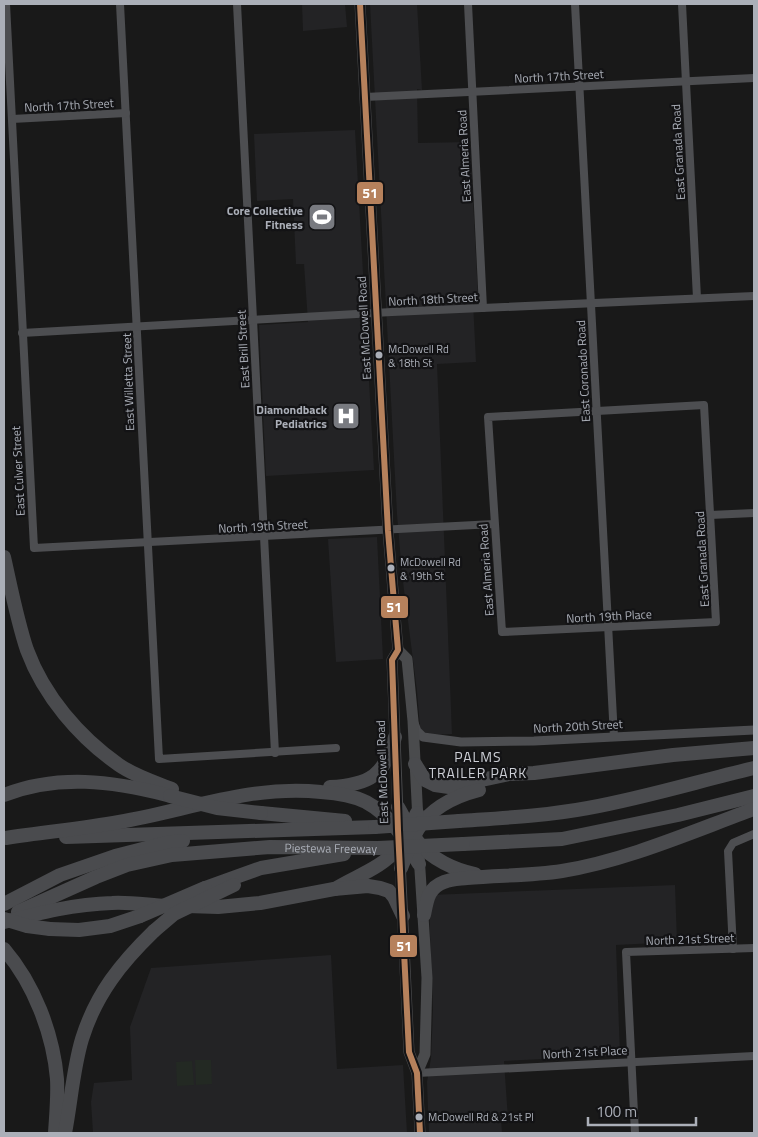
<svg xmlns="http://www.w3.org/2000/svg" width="758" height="1137" viewBox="0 0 758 1137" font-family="'Titillium Web',sans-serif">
<rect width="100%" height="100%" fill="#191919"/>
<!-- built -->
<g fill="#232325">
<path d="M302 4H345L347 27 303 31Z"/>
<path d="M370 4H417L422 90 417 89 418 143 470 142 478 296 476 301 473 302 476 362 437 364 452 734 431 735 424 733 420 727 417 691 402 574 397 514Z"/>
<path d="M355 130 374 470 266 476 259 325 308 322 304 264H296L293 199 257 201 254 134Z"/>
<path d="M377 537 383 659 336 662 328 539Z"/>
<path d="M675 885 677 942 616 945 620 1055 504 1061 508 1119H501L502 1133H429L427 1082 431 1058 433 1010 429 908 431 895Z"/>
<path d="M331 955 337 1069 403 1065 407 1133H93L91 1102 94 1083 132 1080 130 1027 151 968Z"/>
</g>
<!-- green -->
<g fill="#232923">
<path d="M195 1060H211L212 1084 196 1085Z"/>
<path d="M192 1061 194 1085 177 1086 176 1062Z"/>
</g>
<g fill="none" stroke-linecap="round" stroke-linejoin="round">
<!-- minor -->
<g stroke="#4d4e51" stroke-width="8">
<path d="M6 4 34 548 494 524"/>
<path d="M120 4 159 759 336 748"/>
<path d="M237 4 275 753"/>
<path d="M468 4 483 308"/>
<path d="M575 4 614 737"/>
<path d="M682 4 697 298"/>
<path d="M365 97 754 78"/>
<path d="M12 119 126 113"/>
<path d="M22 333 392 312 754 296"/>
<path d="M704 405 716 622 502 632 488 417Z"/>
<path d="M710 515 754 513"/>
<path d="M733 949 728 851 733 843 754 834"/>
<path d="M417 1073 754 1056"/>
<path d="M635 1133 626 952 754 948"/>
</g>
<!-- tertiary -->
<path stroke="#4d4e51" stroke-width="9" d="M414 723 417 731 423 737 461 742 534 741 754 730"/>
<!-- primary -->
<g stroke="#4a4b4d" stroke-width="11">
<path d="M360 4 388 531 398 650 392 660 398 814"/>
<path d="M398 650 407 659 413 721 418 821"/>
<path d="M400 860 409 1052 417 1073 420 1133"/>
<path d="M417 1073 425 1054 427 978 419 855"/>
</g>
<!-- motorway -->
<g stroke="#4a4b4e" stroke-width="14">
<path d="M4 557C11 588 17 620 27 650 44 696 79 737 119 765 135 776 154 782 172 789"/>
<path d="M415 764 425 780 435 785 449 787 509 774 534 773 673 755 754 748"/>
<path d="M330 787C370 785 385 775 395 737"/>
<path d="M4 795C58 774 112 781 167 795"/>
<path d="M398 807C405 819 410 831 418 842 431 859 455 870 475 874"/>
<path d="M261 813 345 821"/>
<path d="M459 821C502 818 545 816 588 808 644 798 699 781 754 768"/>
<path d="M66 837 375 827"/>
<path d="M6 838C43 832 81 829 119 822 189 810 249 785 321 792 336 793 352 795 366 802 392 816 405 840 419 864"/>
<path d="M463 844 562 839 678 815 754 796"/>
<path d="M401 868C406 856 411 841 418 829 431 808 456 796 479 790"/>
<path d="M205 888 261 868 344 854"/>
<path d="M335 889C356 876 382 868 398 848 406 839 411 825 417 813"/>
<path d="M4 904 60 875 115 856 166 843 183 841"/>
<path d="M187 906 218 907 260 903 334 889 368 886 380 888 389 891 394 897 403 916"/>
<path id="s1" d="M18 912 96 877 127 865 172 855 270 847 378 848"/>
<path d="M424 915C427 900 428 888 444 882 451 879 459 879 467 878 498 875 530 876 562 871 628 860 691 832 754 809"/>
<path d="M4 922C39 913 75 904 112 903 130 902 148 905 166 906"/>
<path d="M50 929 79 930 110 926 140 916"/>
<path d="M4 949C34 984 53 1033 57 1079 58 1097 56 1116 55 1133"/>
<path d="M65 1133C71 1102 73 1069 82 1039 96 994 121 963 154 931"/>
</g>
<!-- motorway-bridge -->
<g stroke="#4a4b4e" stroke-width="14">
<path d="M170 796 217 808 261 813"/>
<path d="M375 827 459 821"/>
<path d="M378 848 463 844"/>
<path d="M140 916 205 888"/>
<path d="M4 919 27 926 50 929"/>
<path d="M154 931 174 914 234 885"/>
</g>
<defs>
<path id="bus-1" d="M360 4 388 531 398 650 392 660 398 830 409 1052 417 1073 420 1133"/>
</defs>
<!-- bus-1 casing -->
<use href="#bus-1" stroke="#131315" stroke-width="10"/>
<!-- bus-1 -->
<use href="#bus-1" stroke="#b6815c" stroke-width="6"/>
</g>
<!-- icons -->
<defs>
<symbol id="stadium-square" viewBox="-11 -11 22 22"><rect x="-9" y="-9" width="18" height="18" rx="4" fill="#787a80" stroke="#131315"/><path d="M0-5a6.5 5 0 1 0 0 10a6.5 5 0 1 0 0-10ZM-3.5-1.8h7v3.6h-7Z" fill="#fff"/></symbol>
<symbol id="hospital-square" viewBox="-11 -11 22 22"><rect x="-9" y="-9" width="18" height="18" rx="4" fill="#787a80" stroke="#131315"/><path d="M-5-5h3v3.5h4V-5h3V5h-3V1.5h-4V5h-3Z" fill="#fff"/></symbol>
</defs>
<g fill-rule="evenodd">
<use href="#stadium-square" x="306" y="201" width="32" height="32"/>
<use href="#hospital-square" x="330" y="400" width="32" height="32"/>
</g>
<!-- markers -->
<g fill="#abafb8" stroke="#131315" stroke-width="2">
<circle cx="379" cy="355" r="4.5"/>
<circle cx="391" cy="568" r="4.5"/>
<circle cx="419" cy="1117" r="4.5"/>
</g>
<g text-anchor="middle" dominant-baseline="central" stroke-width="4.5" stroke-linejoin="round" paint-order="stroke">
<!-- bus labels -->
<g font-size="11" fill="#abafb8" stroke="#131315" text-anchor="start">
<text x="388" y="349">McDowell Rd<tspan x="388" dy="14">&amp; 18th St</tspan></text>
<text x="400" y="562">McDowell Rd<tspan x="400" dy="14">&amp; 19th St</tspan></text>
<text x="428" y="1117">McDowell Rd &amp; 21st Pl</text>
</g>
<!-- street labels -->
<g font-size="12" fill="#abafb8" stroke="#131315">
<text transform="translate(559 76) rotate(-3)">North 17th Street</text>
<text transform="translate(69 105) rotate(-3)">North 17th Street</text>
<text transform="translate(678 152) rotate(-93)">East Granada Road</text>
<text transform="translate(464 156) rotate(-93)">East Almeria Road</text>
<text transform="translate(433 299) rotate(-3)">North 18th Street</text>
<text transform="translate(364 328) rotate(-93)">East McDowell Road</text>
<text transform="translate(243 349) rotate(-93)">East Brill Street</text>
<text transform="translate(583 371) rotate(-93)">East Coronado Road</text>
<text transform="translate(128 382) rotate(-92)">East Willetta Street</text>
<text transform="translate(18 471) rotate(-93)">East Culver Street</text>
<text transform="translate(263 526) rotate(-3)">North 19th Street</text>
<text transform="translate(702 559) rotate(-93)">East Granada Road</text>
<text transform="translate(486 570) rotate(-94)">East Almeria Road</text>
<text transform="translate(609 616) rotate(-3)">North 19th Place</text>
<text transform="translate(578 726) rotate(-3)">North 20th Street</text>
<text transform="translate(382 772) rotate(-92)">East McDowell Road</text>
<text stroke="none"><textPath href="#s1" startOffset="324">Piestewa Freeway</textPath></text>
<text transform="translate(690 939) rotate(-2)">North 21st Street</text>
<text transform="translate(585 1052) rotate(-3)">North 21st Place</text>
</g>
<!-- poi labels -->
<g font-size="12" font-weight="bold" fill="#abafb8" stroke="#131315" text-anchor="end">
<text x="303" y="210">Core Collective<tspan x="303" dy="14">Fitness</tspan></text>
<text x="327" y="409">Diamondback<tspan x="327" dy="14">Pediatrics</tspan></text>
</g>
<!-- neighbourhood labels -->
<g font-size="14" letter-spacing="1" fill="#ccced5" stroke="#131315">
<text x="478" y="756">PALMS<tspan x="478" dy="16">TRAILER PARK</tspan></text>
</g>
</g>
<g stroke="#131315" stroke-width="2">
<rect x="356" y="181" width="28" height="24" rx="5" fill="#b6815c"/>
<rect x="380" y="595" width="29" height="24" rx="5" fill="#b6815c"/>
<rect x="389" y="934" width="29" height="24" rx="5" fill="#b6815c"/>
</g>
<g font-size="14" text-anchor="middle" font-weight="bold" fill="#fff">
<text x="370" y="198">51</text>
<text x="394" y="612">51</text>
<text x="404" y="951">51</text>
</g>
<!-- border -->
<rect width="758" height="1137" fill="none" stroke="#abafb8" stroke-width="10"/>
<!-- scale -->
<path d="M588 1117v8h108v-8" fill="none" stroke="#abafb8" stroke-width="2.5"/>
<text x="596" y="1117" font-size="15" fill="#abafb8" stroke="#131315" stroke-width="4" paint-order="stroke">100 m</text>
</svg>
